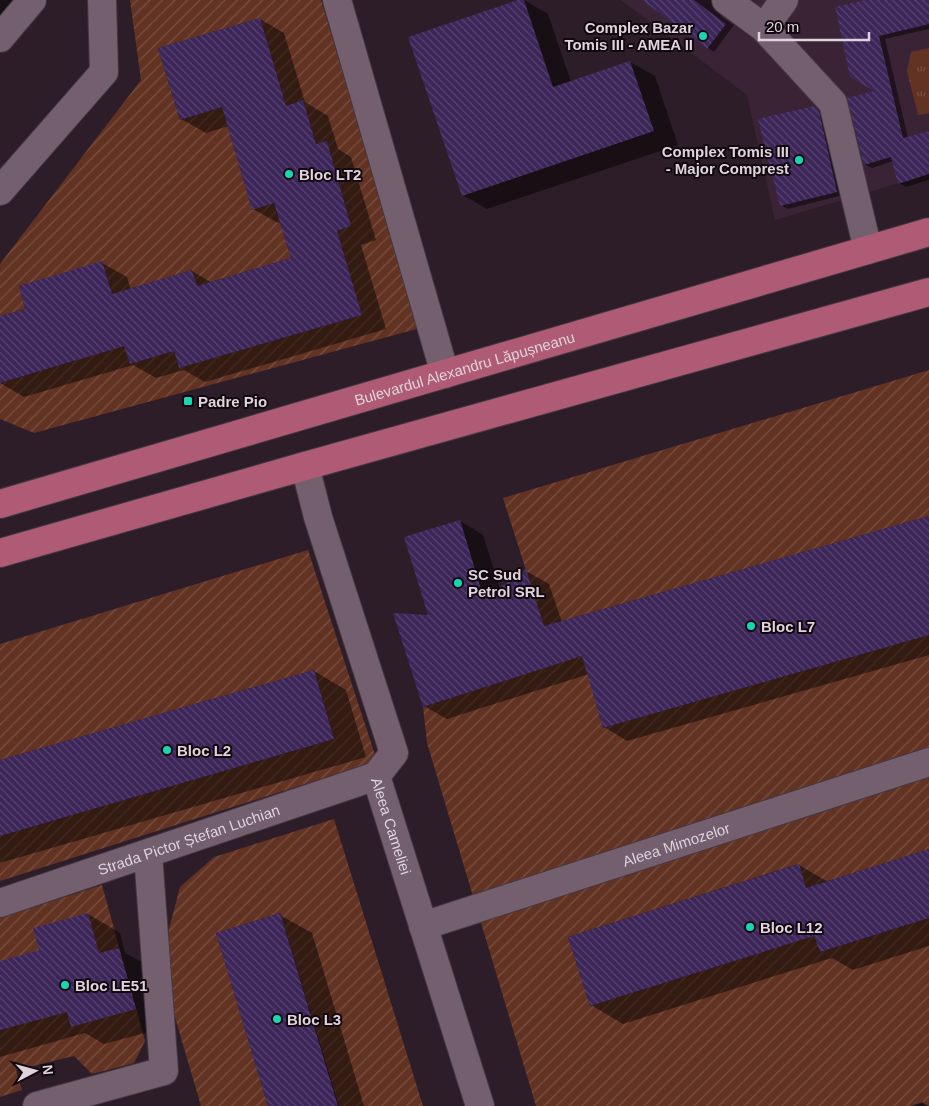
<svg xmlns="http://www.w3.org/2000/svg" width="929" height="1106" viewBox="0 0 929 1106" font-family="Arial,sans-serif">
<defs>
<pattern id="grass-tufts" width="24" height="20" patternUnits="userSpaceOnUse" patternTransform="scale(1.25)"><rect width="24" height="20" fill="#623323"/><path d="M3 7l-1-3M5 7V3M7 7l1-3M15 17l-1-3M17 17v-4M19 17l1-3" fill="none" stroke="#785042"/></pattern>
<pattern id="garden-furrows" width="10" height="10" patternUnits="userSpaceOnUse" patternTransform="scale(1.25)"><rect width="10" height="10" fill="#623323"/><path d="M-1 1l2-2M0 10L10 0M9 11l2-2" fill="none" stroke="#785042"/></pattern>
<pattern id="building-back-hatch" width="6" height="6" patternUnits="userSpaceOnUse" patternTransform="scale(1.25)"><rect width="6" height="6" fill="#3c2558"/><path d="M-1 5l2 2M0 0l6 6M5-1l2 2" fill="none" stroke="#58446f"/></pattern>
</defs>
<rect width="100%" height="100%" fill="#2d1d29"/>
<!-- built -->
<path fill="#3a2335" d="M621 0H929V174L775 220 747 95Z"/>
<!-- grass -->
<path fill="url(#grass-tufts)" d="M929 48V113L918 115 907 71 911 52Z"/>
<!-- garden -->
<g fill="url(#garden-furrows)">
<path d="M130 0H321L420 328 34 433 0 419V383L75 361 120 332 130 364 174 351 179 368 362 315 337 231 351 226 327 141 316 144 303 100 286 106 260 18 158 48 180 120 222 107 252 209 274 203 291 258 197 286 192 270 112 294 102 262 19 286 25 309 0 316V264L141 80Z"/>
<path d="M929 370V516L572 618 603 728 929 635V849L806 888 798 864 568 937 590 1006 814 936 820 952 929 918V1106H925L923 1102 910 1106H536L427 743 423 707 556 664 503 498Z"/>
<path d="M308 550 377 761 0 881V836L334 739 314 670 0 760V644Z"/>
<path d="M334 819 423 1106H339L280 913 216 933 268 1106H201L167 990 169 929 180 887 214 857Z"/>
<path d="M102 885 145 1041 134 1063 92 1074 74 1056 16 1070 22 1090 0 1097V918Z"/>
</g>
<!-- shadow -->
<g fill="#0007">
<path d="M0 0H12L14 2 0 20Z"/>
<path d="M522 0H524L548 14 571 82 630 62 655 76 678 145 487 209 463 195Z"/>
<path d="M644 0H718L717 3 718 12 723 18 734 25 714 52Z"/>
<path d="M871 0H929V29L885 39 908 138 929 132V180L906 187 899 183 893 161 872 168 865 165 877 92Z"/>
<path d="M260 19 284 33 305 102 328 116 338 149 351 157 376 240 361 245 386 329 205 382 184 370 156 378 133 365 24 397 0 383V317L27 310 102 263 127 277 131 290 192 271 212 283 292 259 281 222 278 223 253 209 229 126 206 133 181 119Z"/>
<path d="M814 107 821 111 843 195 788 209 781 205Z"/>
<path d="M929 517V655L627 741 604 727 589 674 447 719 424 706 430 617 460 521 483 535 500 589 526 571 549 584 562 622Z"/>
<path d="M314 671 346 690 366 757 0 863V762Z"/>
<path d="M929 851V946L853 970 832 958 623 1024 591 1005 799 865 828 882Z"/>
<path d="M88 914 120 933 125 953 151 967 167 1027 104 1044 85 1033 0 1057V963L41 951Z"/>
<path d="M280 915 312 933 364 1106H269Z"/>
<path d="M923 1103 929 1106H914Z"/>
</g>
<!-- building -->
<g fill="url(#building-back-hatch)">
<path d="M518 0H524L553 87 630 61 654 131 462 196 408 37Z"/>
<path d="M642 0H694L726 24 707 49Z"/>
<path d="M865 0H929V24L879 36 903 138 929 131V174L898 184 891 157 864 165 847 98 874 91 850 77 835 7Z"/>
<path d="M260 18 286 106 303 100 316 144 327 141 351 226 337 231 362 315 179 368 174 351 130 364 124 346 0 383V316L25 309 19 286 102 261 112 294 192 270 197 286 291 258 274 203 252 210 222 107 180 120 158 48Z"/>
<path d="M814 106 819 111 837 192 780 206 758 119Z"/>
<path d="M929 516V635L603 728 582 656 423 707 393 613 428 615 404 537 460 520 484 599 526 569 544 626Z"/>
<path d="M314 670 334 739 0 836V760Z"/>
<path d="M929 849V918L820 952 814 936 590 1006 568 937 799 864 806 888Z"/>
<path d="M88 913 99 953 119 948 136 1009 71 1027 67 1012 0 1030V961L39 950 33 928Z"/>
<path d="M280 913 338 1106H268L216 933Z"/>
</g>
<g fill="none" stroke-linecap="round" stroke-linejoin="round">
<defs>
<g id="minor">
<path d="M337 0 445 374"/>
<path d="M726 0 764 28 833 103 868 250"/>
<path d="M764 28 784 0"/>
<path d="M0 38 32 0"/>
<path d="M0 191 104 72 102 0"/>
<path id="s1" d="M305 466 318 517 394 753 376 776 480 1106"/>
<path id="s2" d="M0 903 376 776"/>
<path id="s3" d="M423 926 929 762"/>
<path d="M37 1106 164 1071 148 854"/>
</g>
<g id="major">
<path id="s4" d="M0 504 929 232"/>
<path d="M0 553 305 466 929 292"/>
</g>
</defs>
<!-- minor casing -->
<use href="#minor" stroke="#453842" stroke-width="30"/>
<!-- major casing -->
<use href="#major" stroke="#453842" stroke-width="30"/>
<!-- minor -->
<use href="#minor" stroke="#735f6e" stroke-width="28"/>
<!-- major -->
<use href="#major" stroke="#af5b75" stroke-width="28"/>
</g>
<!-- markers -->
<g fill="#19d5b2" stroke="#11090f" stroke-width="2">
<circle cx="703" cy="36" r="5"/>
<circle cx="799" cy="160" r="5"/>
<circle cx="289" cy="174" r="5"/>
<rect x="183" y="396" width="10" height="10" rx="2.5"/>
<circle cx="458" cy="583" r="5"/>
<circle cx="751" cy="626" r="5"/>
<circle cx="167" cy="750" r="5"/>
<circle cx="750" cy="927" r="5"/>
<circle cx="65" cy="985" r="5"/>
<circle cx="277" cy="1019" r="5"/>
</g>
<g text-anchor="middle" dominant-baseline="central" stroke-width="4" stroke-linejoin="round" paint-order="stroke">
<!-- poi labels -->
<g font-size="15" font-weight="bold" fill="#dfd3dc" stroke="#11090f" text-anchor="start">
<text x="693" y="27" text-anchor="end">Complex Bazar<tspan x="693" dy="17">Tomis III - AMEA II</tspan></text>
<text x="789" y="151" text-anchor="end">Complex Tomis III<tspan x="789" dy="17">- Major Comprest</tspan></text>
<text x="299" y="174">Bloc LT2</text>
<text x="198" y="401">Padre Pio</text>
<text x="468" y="574">SC Sud<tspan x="468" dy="17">Petrol SRL</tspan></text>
<text x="761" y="626">Bloc L7</text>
<text x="177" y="750">Bloc L2</text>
<text x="760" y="927">Bloc L12</text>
<text x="75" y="985">Bloc LE51</text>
<text x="287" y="1019">Bloc L3</text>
</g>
<!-- street labels -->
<g font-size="15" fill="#dfd3dc" stroke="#11090f">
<text stroke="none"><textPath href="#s4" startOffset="484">Bulevardul Alexandru Lăpușneanu</textPath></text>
<text stroke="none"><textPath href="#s1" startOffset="382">Aleea Cameliei</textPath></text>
<text stroke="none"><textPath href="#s2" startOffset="199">Strada Pictor Ștefan Luchian</textPath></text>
<text stroke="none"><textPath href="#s3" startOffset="266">Aleea Mimozelor</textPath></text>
</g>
</g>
<!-- north arrow -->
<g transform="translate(35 1071) rotate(84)" stroke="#11090f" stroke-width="4" paint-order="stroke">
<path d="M0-4L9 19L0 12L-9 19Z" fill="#dfd3dc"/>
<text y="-8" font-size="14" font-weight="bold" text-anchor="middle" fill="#dfd3dc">N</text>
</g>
<!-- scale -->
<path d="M759 32v8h110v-8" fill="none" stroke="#dfd3dc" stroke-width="2.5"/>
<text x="766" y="32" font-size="15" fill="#dfd3dc" stroke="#11090f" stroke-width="4" paint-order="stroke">20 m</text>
</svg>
